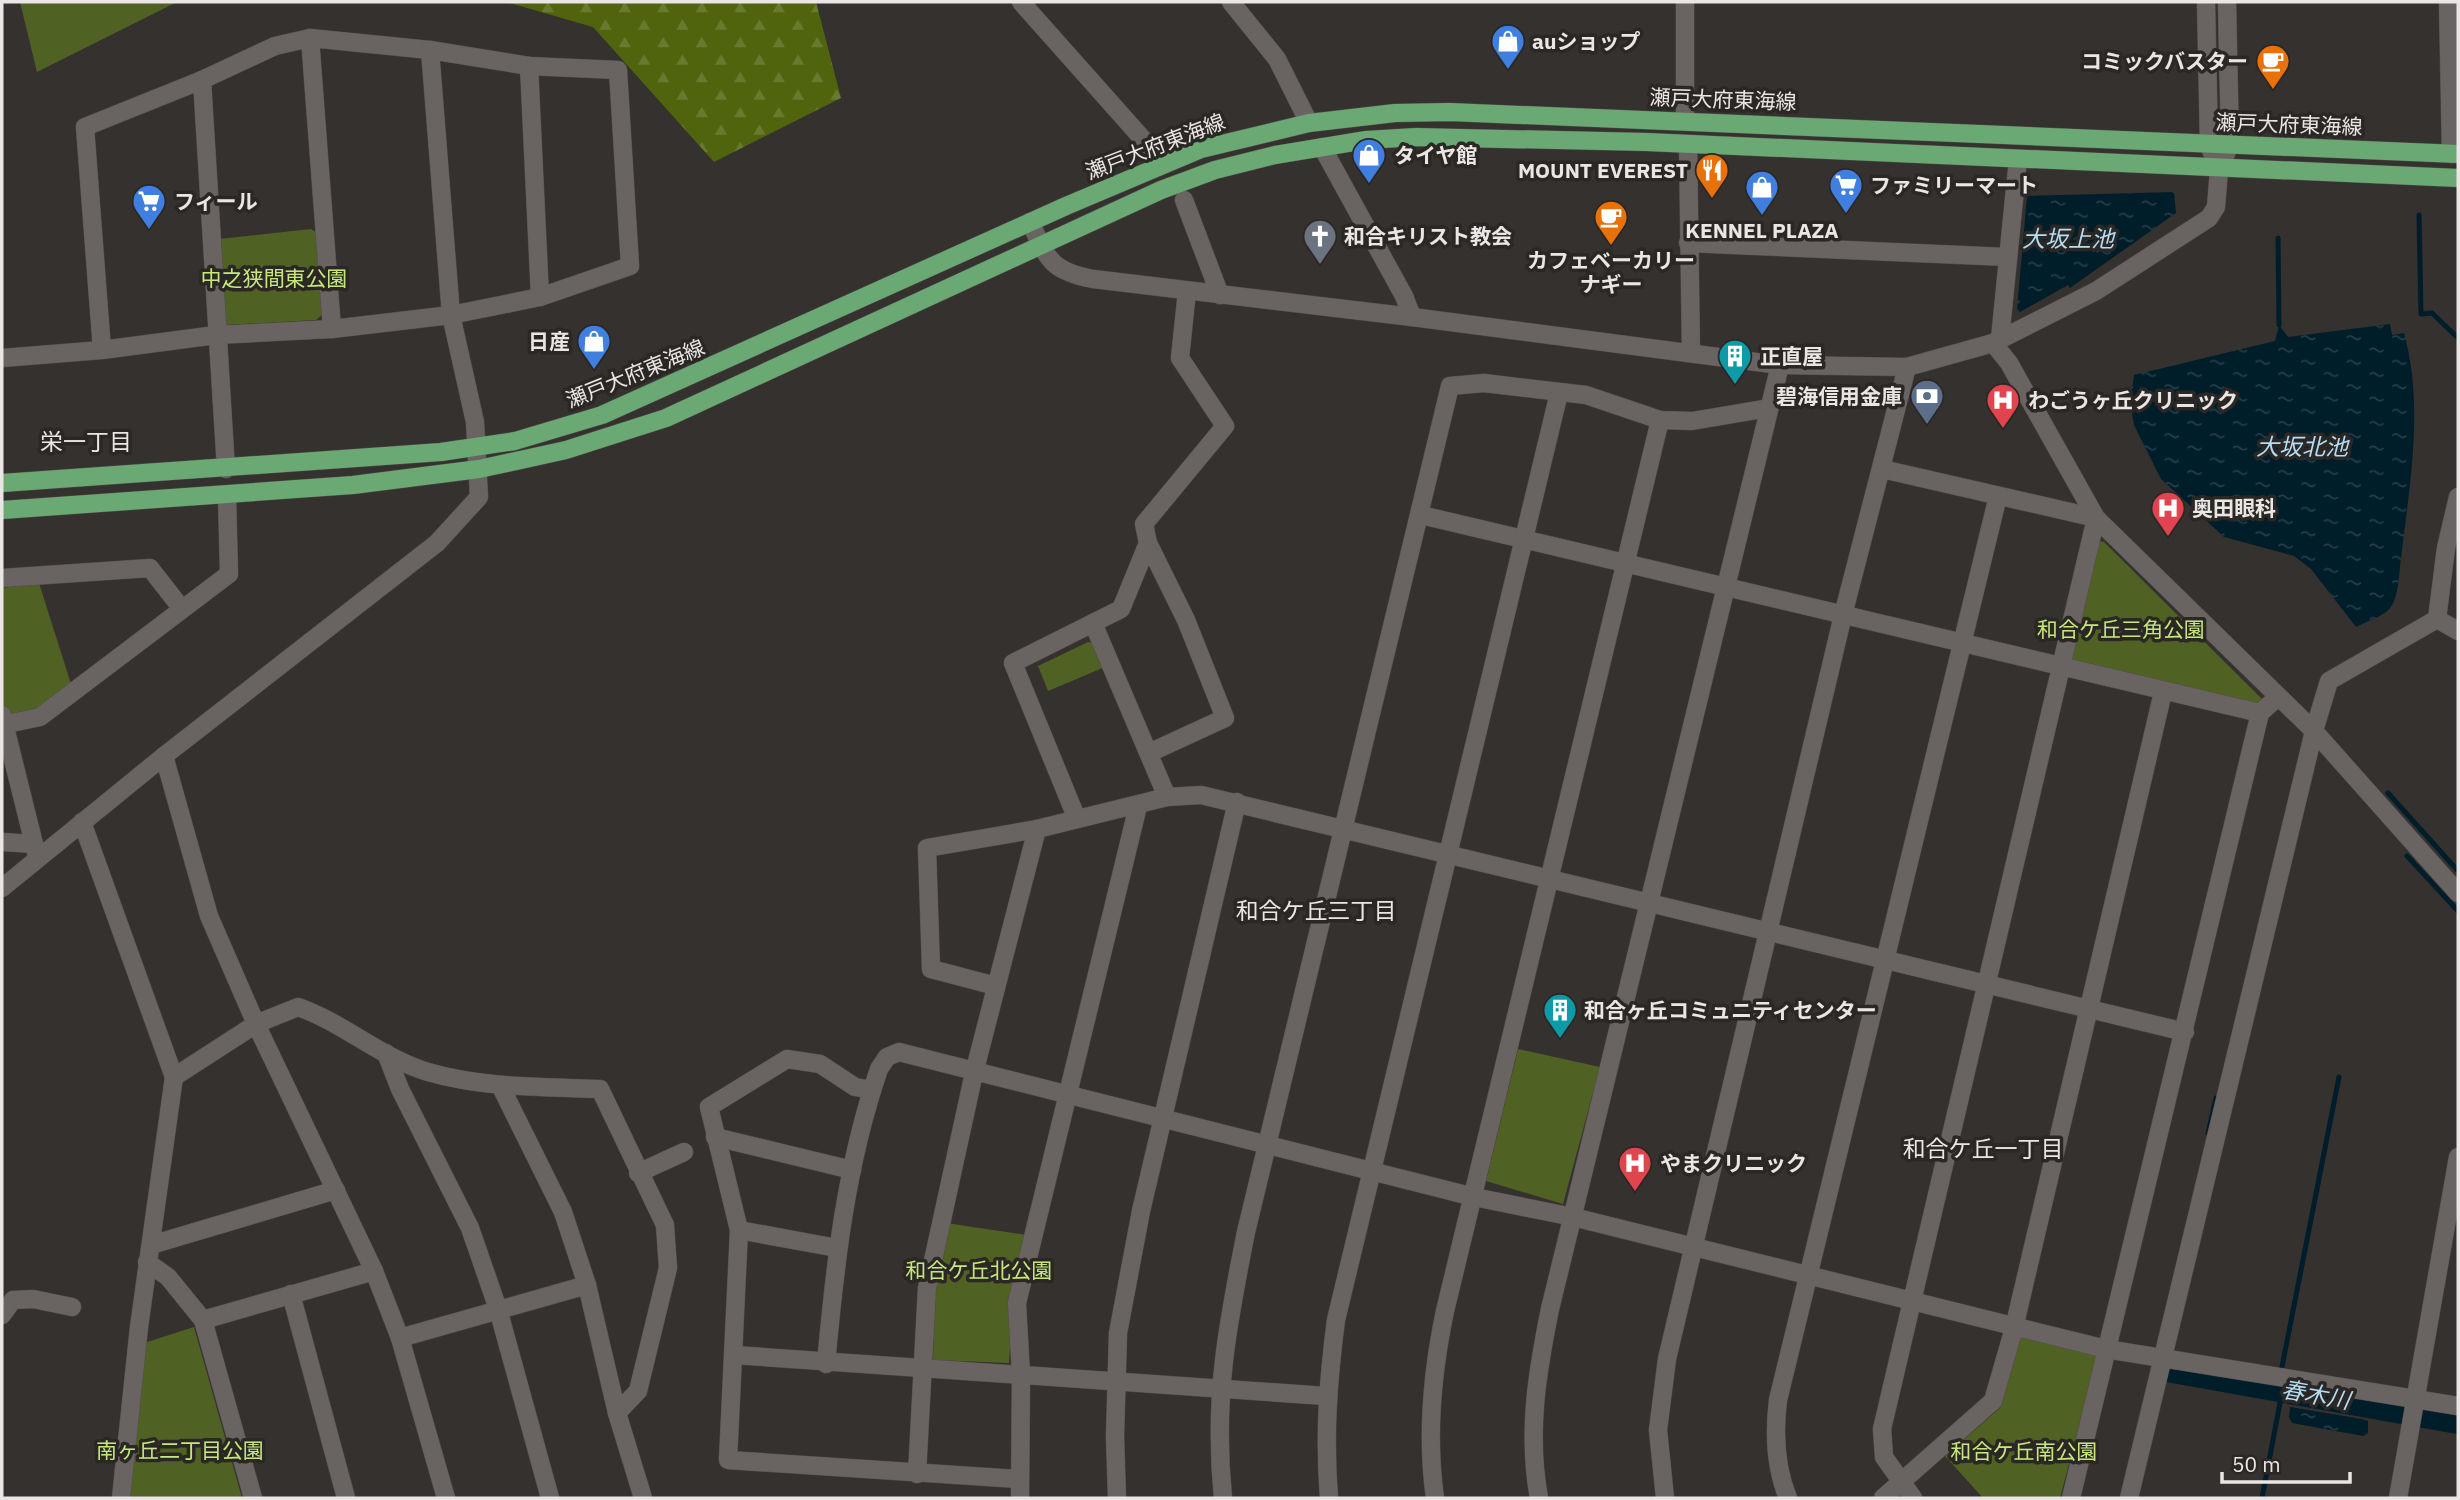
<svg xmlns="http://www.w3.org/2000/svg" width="2460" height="1500" viewBox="0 0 2460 1500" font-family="'IBM Plex Sans','Noto Sans JP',sans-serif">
<defs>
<pattern id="forest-firs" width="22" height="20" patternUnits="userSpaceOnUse" patternTransform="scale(1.75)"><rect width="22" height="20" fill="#4f640c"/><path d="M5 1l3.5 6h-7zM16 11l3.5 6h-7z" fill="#687a2f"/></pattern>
<pattern id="water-ripples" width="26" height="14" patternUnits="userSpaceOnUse" patternTransform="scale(1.75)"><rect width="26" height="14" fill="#001d2a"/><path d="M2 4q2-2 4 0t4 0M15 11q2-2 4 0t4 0" fill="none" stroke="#253e49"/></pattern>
</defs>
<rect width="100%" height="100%" fill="#35312f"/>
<!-- green -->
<g fill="#506124">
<path d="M20 2H177L37 72Z"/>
<path d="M311 229 316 232 322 315 316 320 226 325 222 319 219 239Z"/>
<path d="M2094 540 2104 542 2263 700 2254 707 2061 667Z"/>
<path d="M39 583 71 684 37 708 5 717 2 702V588Z"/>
<path d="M1088 642 1094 643 1105 667 1048 691 1038 666Z"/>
<path d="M1518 1049 1600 1067 1563 1204 1486 1181Z"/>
<path d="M946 1223 1027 1235 1013 1304 1009 1363 933 1360 934 1291Z"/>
<path d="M194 1327 242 1498H128L144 1343Z"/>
<path d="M2018 1335 2098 1353 2060 1498H1983L1945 1456 2000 1408Z"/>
</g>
<!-- forest -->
<path fill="url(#forest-firs)" d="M506 2H816L841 98 714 162 593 27Z"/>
<!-- water -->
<g fill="url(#water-ripples)">
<path d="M2174 192 2176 213 2070 288 2068 285 2020 312 2017 309 2027 196Z"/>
<path d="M2390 324 2392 335 2404 333C2426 412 2407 497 2399 577 2395 615 2387 612 2356 627L2311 569 2294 556 2224 537 2161 479 2134 425 2130 402 2134 375 2275 341 2279 325 2288 337Z"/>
<path d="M2290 1407 2362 1419 2368 1421V1433L2363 1436 2292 1423 2289 1417Z"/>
</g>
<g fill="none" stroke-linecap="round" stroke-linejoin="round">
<!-- stream -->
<g stroke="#001d2a" stroke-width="5">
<path d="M2419 215 2421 314 2432 313 2458 338"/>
<path d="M2278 238 2279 325"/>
<path d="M2388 793 2458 871"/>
<path d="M2407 856 2458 911"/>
<path d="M2208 1133 2216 1098"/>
<path d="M2278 1387 2339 1077"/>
<path d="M2262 1498 2283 1387"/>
</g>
<!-- river -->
<path stroke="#001d2a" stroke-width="30" d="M2173 1368 2458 1419"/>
<defs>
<g id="minor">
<path d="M1021 2 1149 146"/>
<path d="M1231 2 1277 59 1309 123"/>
<path d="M1685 2V120"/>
<path d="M2206 2 2209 145 2219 170"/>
<path d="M2448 2 2451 154"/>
<path d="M310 38 332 329"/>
<path d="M529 66 540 297"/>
<path d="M202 80 226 469"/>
<path d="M1688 144 1691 353"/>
<path d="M1322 147 1404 296 1412 317"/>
<path d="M1184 200 1220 295"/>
<path d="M1030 222C1048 260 1051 271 1093 279L1412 317 1780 365 1907 367 1993 343 2096 291 2209 218 2216 207 2219 170 2230 144 2227 2"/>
<path d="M1688 243 2007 257"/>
<path d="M2000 339 2018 159"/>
<path d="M1993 343 2009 363 2096 518 2314 731 2458 893"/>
<path d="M2 358 102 350 216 335 332 329 451 315 540 297 630 266 618 70 529 66 430 50 310 38 275 46 202 80 85 127 102 350"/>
<path d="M1882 469 2096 518 1882 1429 1884 1457 1913 1498"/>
<path d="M1421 515 2260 713"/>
<path d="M1148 543 1121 609 1093 623 1167 797"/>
<path d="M2 578 150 568 182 609"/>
<path d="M2437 619 2446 548 2458 497"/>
<path d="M2437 619 2458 631"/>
<path d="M2 715 34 844"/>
<path d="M2 725 40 717 229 574 227 495"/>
<path d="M1149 753 1225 718 1186 620 1148 543 1144 524 1225 426 1180 358 1187 291"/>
<path d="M164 756 209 916 256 1024 374 1271 400 1338 446 1498"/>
<path d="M1077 819 1013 663 1093 623"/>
<path d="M82 822 174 1077 139 1327 121 1498"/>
<path d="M2 842 34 844 36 853"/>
<path d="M2 888 164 756 437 543 479 497 475 422 451 315 430 50"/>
<path d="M996 986 931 969 927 848 1037 829 1167 797 1201 795 2185 1032"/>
<path d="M386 1053 400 1089 470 1228 498 1309 550 1498"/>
<path d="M174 1077 256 1024 298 1007C344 1023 381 1058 428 1072 483 1088 543 1087 600 1089L665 1225 668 1268 638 1391 617 1413"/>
<path d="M500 1085 563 1212 587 1285 617 1413 643 1498"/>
<path d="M872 1090 855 1087 820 1064 787 1059 709 1107 739 1230 728 1460 1018 1479"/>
<path d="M715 1137 852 1170"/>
<path d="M638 1173 684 1152"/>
<path d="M739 1230 837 1248"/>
<path d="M151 1245 336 1190"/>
<path d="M147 1262 168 1277 203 1320 253 1498"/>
<path d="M291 1294 346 1498"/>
<path d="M2 1315 13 1300 33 1299 72 1307"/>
<path d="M203 1320 374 1271"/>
<path d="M400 1338 587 1285"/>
<path d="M734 1355 1326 1396"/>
<path d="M826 1364C835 1264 846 1165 879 1069L887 1057 899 1052 1474 1197 1573 1217 2106 1349 2458 1406"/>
<path d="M917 1474 927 1288 974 1073 1037 829"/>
<path d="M1020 1498 1021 1375 1017 1303 1138 806"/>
<path d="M1117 1498 1115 1437 1118 1333 1141 1211 1237 802"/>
<path d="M1223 1498C1213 1400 1227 1327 1246 1232L1450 386 1484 383 1586 395 1660 420 1692 421 1769 408"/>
<path d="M1329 1498C1324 1437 1328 1381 1336 1320L1559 393"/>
<path d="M1435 1498C1426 1435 1432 1373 1445 1311L1660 420"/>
<path d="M1539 1498C1527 1433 1537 1373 1550 1309L1780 365"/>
<path d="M1665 1498 1658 1430 1667 1359 1843 615 1907 367"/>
<path d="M1788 1498C1775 1467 1774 1433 1778 1400L1998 496"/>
<path d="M1883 1498 1993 1401 2014 1328 2163 692"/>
<path d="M2071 1498 2260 713 2278 697"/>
<path d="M2129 1498 2314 731 2329 681 2437 619"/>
<path d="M2398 1498 2458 1157"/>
</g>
<g id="major">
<path d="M2 483 441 452 515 441 602 415 1066 206 1201 149 1309 123 1395 113 1450 112 2458 154"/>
<path d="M2 510 353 485 479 469 566 450 666 418 1161 190 1215 170 1275 155 1366 140 1416 137 1647 142 2458 178"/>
</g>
</defs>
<!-- minor casing -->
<use href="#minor" stroke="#524e4d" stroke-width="19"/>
<!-- major casing -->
<use href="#major" stroke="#524e4d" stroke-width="19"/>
<!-- minor -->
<use href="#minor" stroke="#696462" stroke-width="18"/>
<!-- major -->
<use href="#major" stroke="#6aa974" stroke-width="18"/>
</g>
<!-- icons -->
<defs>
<symbol id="shop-pin" viewBox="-11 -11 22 30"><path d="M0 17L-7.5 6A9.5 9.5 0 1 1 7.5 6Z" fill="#3f7fe0" stroke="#2b2725"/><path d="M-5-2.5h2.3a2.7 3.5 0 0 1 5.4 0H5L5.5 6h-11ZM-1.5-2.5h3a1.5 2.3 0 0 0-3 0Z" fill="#fff"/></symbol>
<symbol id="cafe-pin" viewBox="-11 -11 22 30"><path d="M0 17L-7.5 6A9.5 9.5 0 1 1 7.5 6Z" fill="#e8710a" stroke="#2b2725"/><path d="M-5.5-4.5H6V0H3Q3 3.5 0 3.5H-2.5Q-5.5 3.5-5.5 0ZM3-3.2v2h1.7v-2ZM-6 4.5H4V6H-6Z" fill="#fff"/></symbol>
<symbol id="restaurant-pin" viewBox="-11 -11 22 30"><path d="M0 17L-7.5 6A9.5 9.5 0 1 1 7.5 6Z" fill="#e8710a" stroke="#2b2725"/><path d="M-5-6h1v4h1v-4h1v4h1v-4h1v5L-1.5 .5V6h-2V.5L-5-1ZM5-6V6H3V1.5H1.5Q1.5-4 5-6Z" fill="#fff"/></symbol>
<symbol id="supermarket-pin" viewBox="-11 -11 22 30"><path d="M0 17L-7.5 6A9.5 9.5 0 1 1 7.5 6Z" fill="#3f7fe0" stroke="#2b2725"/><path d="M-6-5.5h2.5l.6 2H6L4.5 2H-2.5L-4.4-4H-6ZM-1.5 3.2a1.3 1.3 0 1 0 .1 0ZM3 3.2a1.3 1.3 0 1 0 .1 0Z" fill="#fff"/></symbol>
<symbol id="church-pin" viewBox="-11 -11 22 30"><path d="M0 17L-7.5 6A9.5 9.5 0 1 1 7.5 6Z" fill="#6b7280" stroke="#2b2725"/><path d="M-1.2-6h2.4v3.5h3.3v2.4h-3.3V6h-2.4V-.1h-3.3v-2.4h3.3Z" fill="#fff"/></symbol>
<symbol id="building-pin" viewBox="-11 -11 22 30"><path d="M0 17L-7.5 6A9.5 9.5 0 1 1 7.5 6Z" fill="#0f9aa8" stroke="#2b2725"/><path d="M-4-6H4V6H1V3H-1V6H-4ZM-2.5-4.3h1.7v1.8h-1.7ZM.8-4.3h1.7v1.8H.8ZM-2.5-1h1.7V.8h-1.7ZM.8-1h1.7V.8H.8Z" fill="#fff"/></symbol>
<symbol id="bank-pin" viewBox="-11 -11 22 30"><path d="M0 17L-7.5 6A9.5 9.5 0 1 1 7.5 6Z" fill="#5c6f8a" stroke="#2b2725"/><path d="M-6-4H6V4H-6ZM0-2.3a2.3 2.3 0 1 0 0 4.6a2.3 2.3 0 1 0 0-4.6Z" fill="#fff"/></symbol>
<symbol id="hospital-pin" viewBox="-11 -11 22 30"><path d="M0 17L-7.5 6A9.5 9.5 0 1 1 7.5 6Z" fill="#e0444e" stroke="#2b2725"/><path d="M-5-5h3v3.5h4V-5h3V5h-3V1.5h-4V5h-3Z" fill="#fff"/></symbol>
</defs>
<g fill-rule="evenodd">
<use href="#shop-pin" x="1489" y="22" width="38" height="52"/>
<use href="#cafe-pin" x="2254" y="42" width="38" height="52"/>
<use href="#shop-pin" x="1350" y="136" width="38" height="52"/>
<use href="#restaurant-pin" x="1693" y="151" width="38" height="52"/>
<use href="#supermarket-pin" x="1827" y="166" width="38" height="52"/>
<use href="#shop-pin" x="1743" y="168" width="38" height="52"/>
<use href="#supermarket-pin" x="130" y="182" width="38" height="52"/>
<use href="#cafe-pin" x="1592" y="198" width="38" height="52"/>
<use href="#church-pin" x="1301" y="217" width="38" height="52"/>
<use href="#shop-pin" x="575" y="322" width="38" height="52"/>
<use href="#building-pin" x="1716" y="337" width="38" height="52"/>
<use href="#bank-pin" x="1908" y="377" width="38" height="52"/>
<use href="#hospital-pin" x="1984" y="381" width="38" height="52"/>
<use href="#hospital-pin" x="2149" y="489" width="38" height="52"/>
<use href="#building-pin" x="1541" y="991" width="38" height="52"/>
<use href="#hospital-pin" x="1616" y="1144" width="38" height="52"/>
</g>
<g text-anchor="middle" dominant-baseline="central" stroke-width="7" stroke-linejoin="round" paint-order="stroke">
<!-- poi labels -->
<g font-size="21" font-weight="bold" fill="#e9e6e5" stroke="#2b2725" text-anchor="start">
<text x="1532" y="41">auショップ</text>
<text x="2248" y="61" text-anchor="end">コミックバスター</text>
<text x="1394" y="155">タイヤ館</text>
<text x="1688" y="170" text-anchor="end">MOUNT EVEREST</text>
<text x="1870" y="185">ファミリーマート</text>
<text x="174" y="201">フィール</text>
<text x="1762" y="230" text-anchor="middle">KENNEL PLAZA</text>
<text x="1344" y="236">和合キリスト教会</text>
<text x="1611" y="260" text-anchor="middle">カフェベーカリー<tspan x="1611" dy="24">ナギー</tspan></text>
<text x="570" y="341" text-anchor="end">日産</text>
<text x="1760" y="356">正直屋</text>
<text x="1902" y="396" text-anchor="end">碧海信用金庫</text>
<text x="2028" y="400">わごうヶ丘クリニック</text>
<text x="2192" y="508">奥田眼科</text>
<text x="1584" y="1010">和合ヶ丘コミュニティセンター</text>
<text x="1660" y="1163">やまクリニック</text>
</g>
<!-- street labels -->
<g font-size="21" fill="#e9e6e5" stroke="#2b2725">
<text transform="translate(1723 99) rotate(2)">瀬戸大府東海線</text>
<text transform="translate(2289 124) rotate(2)">瀬戸大府東海線</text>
<text transform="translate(1155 146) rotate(-21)">瀬戸大府東海線</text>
<text transform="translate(635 373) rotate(-22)">瀬戸大府東海線</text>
</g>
<!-- park labels -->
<g font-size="21" fill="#c6e77c" stroke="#2b2725">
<text x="274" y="278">中之狭間東公園</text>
<text x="2121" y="629">和合ケ丘三角公園</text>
<text x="979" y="1270">和合ケ丘北公園</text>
<text x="180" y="1450">南ヶ丘二丁目公園</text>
<text x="2024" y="1451">和合ケ丘南公園</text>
</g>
<!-- water labels -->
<g font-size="23" font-style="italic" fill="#b2ddf5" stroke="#2b2725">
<text x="2068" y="238">大坂上池</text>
<text x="2302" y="446">大坂北池</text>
<text transform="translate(2316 1394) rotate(10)">春木川</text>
</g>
<!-- neighbourhood labels -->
<g font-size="23" fill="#e9e6e5" stroke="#2b2725">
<text x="86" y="441">栄一丁目</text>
<text x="1316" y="910">和合ケ丘三丁目</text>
<text x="1983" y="1148">和合ケ丘一丁目</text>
</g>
</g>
<!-- border -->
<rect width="2460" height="1500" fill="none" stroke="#e9e6e5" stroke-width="7"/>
<!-- scale -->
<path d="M2222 1472v10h128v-10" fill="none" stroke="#e9e6e5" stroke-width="3.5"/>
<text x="2232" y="1472" font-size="21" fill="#e9e6e5" stroke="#2b2725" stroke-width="5" paint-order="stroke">50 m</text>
</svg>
